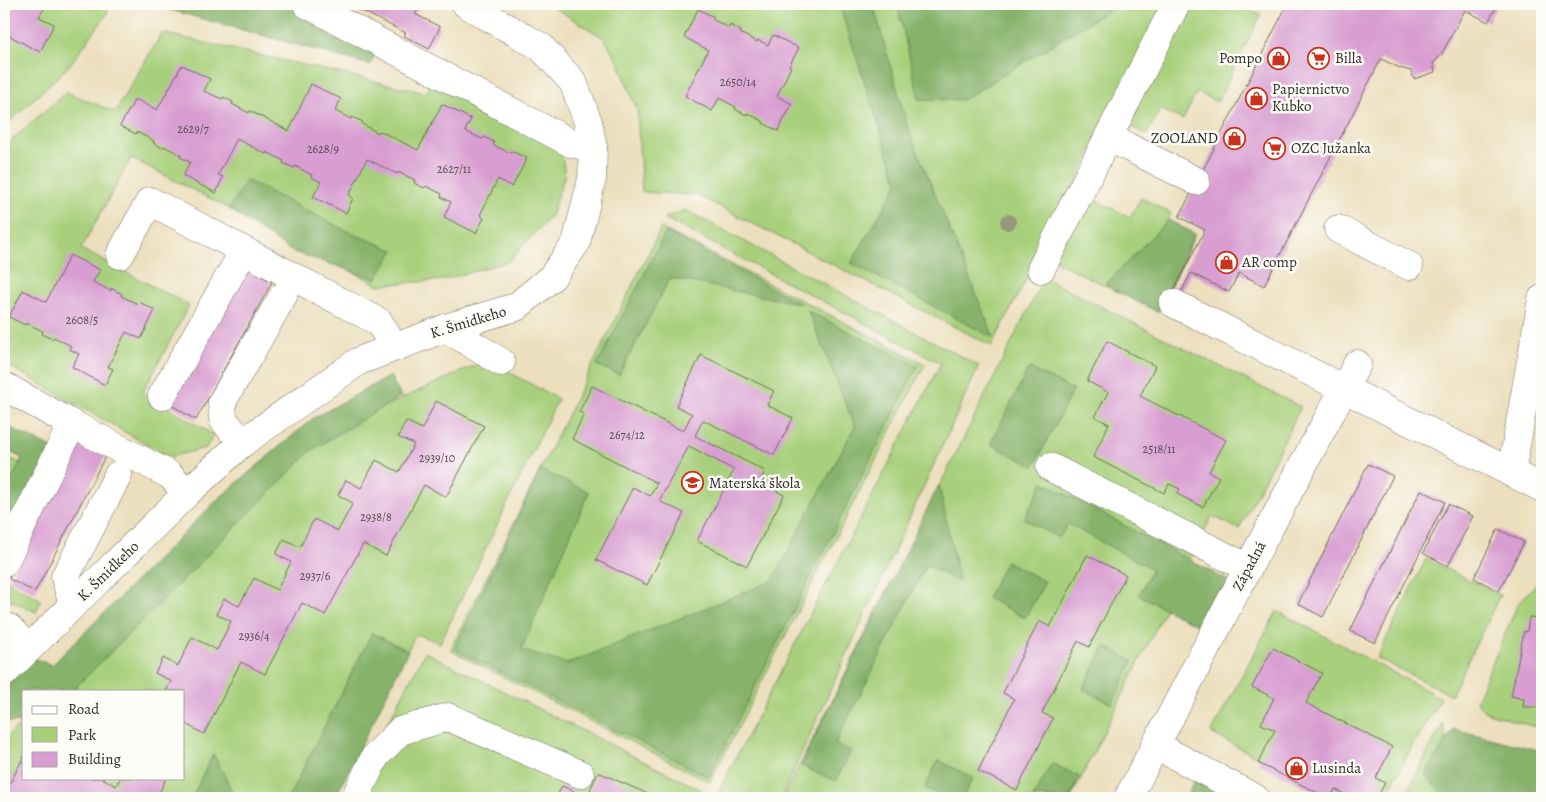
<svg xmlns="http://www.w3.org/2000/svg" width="1546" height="802" viewBox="0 0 1546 802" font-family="Alegreya,serif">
<rect width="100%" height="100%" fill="#fdfcf7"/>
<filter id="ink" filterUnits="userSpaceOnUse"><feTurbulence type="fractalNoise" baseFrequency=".02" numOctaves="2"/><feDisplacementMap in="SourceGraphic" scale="10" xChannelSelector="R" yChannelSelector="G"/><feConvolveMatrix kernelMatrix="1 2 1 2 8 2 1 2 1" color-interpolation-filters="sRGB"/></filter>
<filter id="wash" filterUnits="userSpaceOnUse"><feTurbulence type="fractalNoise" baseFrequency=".0096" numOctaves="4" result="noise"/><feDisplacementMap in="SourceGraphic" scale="20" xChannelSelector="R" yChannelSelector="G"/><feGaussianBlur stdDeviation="1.12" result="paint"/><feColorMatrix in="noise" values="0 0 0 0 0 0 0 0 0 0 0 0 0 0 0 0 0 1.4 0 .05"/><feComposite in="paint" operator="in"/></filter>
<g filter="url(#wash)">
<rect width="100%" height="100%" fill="#ecdfbd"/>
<!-- green -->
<g fill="#a8d07b" stroke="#6a7e53">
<path d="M4 4H107L108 13 68 67 4 127Z"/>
<path d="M548 4H1167L992 346 697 195 642 192 637 110 618 61 604 38Z"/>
<path d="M1185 4H1239L1261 15 1217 102 1197 92 1183 120 1160 109 1147 135 1125 123Z"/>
<path d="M162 33 426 93 433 83 560 144 565 174 551 216 509 261 443 280 378 285 131 158 81 249 189 305 143 392 214 435 206 448 169 457 4 363V147L66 92 115 112Z"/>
<path d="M1087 196 1130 217 1141 198 1171 213 1168 220 1195 234 1158 312 1054 260Z"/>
<path d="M685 210 979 366 781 798H715L941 363 664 218Z"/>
<path d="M661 228 925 364 710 782 450 650Z"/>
<path d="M1044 278 1301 407 1239 529 1212 516 1071 798H783Z"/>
<path d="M487 360 558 399 440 643 416 634 332 798H4V740L24 720V778H184V691H54L315 438Z"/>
<path d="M4 455 38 472 4 542Z"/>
<path d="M1426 559 1500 595 1451 695 1377 658Z"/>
<path d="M1542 577V729L1485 712 1476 701 1518 604Z"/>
<path d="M4 579 41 600 36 612 4 597Z"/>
<path d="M1277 611 1441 698 1411 748 1385 798H1336L1211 733Z"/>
<path d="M425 652 701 790 697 798H348Z"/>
<path d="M1443 723 1457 798H1404Z"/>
</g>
<!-- forest -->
<g fill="#86b26b" stroke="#586e4b">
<path d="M166 4H293L377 50 370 65 163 8Z"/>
<path d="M839 4H873L908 128 994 338 851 263 898 184Z"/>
<path d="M897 4H1118L963 100 919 99Z"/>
<path d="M246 180 353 234 394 250 376 279 291 251 229 209Z"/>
<path d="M1168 220 1195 234 1158 312 1105 285Z"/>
<path d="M666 232 801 304 670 278 619 375 597 365Z"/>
<path d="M808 311 918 366 709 777 454 649 541 470 589 492 521 650 567 664 772 581 855 426Z"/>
<path d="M1029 368 1073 390 1034 466 990 444Z"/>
<path d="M390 376 401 396 312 450 72 691H24V723L4 722V647L52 665 217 500 312 419Z"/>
<path d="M4 425 52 448 4 545V496L22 458 4 449Z"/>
<path d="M1043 482 1229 581 1204 629 1139 595 1152 569 1068 524 1059 538 1024 519Z"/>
<path d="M939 485 959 582 926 565 835 744 851 751 836 781 801 766Z"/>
<path d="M1006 561 1045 582 1025 618 987 598Z"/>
<path d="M372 633 408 651 335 798H288Z"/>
<path d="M1105 646 1133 661 1112 704 1083 689Z"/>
<path d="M1453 729 1542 751V798H1447L1425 776Z"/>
<path d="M213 754 236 798H192Z"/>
<path d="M938 760 973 778 962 798H946L925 788Z"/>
<path d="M1052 763 1079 777 1070 798H1033Z"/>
<path d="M1195 779 1220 794 1218 798H1186Z"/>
</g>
<g id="blocks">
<!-- building -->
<g fill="#d89ed1">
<path d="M4 4H43L42 6 45 7 39 17 54 24 40 52 4 33Z"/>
<path d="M348 4H412L419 8 415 14 440 27 429 49 404 36 406 33Z"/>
<path d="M1275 4H1498L1488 22 1465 10 1441 55 1433 64 1435 72 1414 79 1411 71 1400 68 1381 59 1264 286 1239 273 1229 292 1191 273 1181 293 1174 290 1205 230 1179 217 1285 9Z"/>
<path d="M698 9 714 17 712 19 729 28 730 25 741 31 740 33 757 42 758 40 768 45 773 35 799 48 789 66 791 67 777 96 792 104 778 131 763 123V121L747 113 746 115 735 109 736 107 719 98 712 111 685 96 708 50 684 37Z"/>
<path d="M182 65 210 79 204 91 222 99 223 97 233 102 232 104 249 113 250 111 289 131 311 84 341 99 335 111 351 119 352 117 363 122 362 124 378 133 380 131 418 150 442 104 471 119 465 131 482 139 484 137 494 142 493 145 510 153 511 151 527 158 512 187 498 179 480 215 484 218 476 233 444 217 451 202 441 197 442 194 426 186 424 188 414 183 415 180 398 172 397 174 367 159 349 195 353 198 346 213 313 197 321 182 311 177 312 175 295 166 294 168 283 163 284 161 267 152 266 154 237 139 218 175 223 177 216 193 183 176 190 162 180 157 181 155 164 146 163 148 153 143 154 141 137 132 136 134 120 126 135 99 157 110Z"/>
<path d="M70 255 100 270 93 282 111 291V288L122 294 121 296 138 304 139 302 155 310 141 339 126 332 108 367 113 369 105 385 72 367 79 354 69 349 71 346 54 337 52 339 42 334 43 331 26 323 25 325 9 317 23 290 46 302Z"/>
<path d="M247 268 272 282 196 420 171 405Z"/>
<path d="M1107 341 1155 366 1140 396 1226 440 1209 472 1219 477 1203 507 1177 494 1180 489 1169 484 1164 493 1093 457 1109 424 1095 417 1108 392 1087 381Z"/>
<path d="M701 355 774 391 767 405 793 418 774 455 703 420 695 436 765 471 760 482 784 495 747 566 697 541 734 470 689 446 659 501 684 513 647 585 596 560 633 487 650 496 657 483 572 439 584 414 579 412 592 386 683 431 692 414 676 406Z"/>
<path d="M436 401 484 426 446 497 424 485 386 556 363 544 325 615 302 603 265 674 241 662 204 734 184 723V691H166L171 681 155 673 163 658 178 666 192 637 217 650 231 621 216 614 224 599 239 606 254 578 277 590 291 562 276 554 284 539 300 547 314 519 338 531 353 503 338 495 346 480 361 488 376 460 399 472 414 444 398 437 406 421 422 429Z"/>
<path d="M81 437 108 451 35 592 9 579Z"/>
<path d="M1368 464 1393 476 1323 617 1298 604Z"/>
<path d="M1421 490 1445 502 1375 643 1350 631Z"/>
<path d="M1448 504 1473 516 1448 566 1423 553Z"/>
<path d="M1498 529 1524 542 1499 591 1474 578Z"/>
<path d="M1087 555 1126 575 1089 647 1078 641 1042 713 1053 718 1017 790 978 771 1014 699 1003 693 1039 621 1050 627Z"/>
<path d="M1529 617 1539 618 1542 635V703L1539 702 1538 707H1523L1524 699 1511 696 1524 631 1527 632Z"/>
<path d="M1273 648 1322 673 1306 703 1392 747 1376 778 1385 783 1377 798H1345L1346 795 1335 789 1331 798H1328L1258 763 1275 730 1261 724 1274 698 1252 687Z"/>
<path d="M24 756V778H102L116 786 120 778H166L157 798H4V795Z"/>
<path d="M598 772 657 798H556L562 786 587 797Z"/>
</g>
</g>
</g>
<g filter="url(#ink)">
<use href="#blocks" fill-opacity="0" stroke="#6f6a5e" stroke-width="1"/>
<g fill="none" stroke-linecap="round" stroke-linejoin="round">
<defs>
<g id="minor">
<path d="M307 4 571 143 593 148"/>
<path d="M1108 137 1196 181"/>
<path d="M1338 229 1409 266"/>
<path d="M120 255 150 201 379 322 394 347"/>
<path d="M1041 269 1176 4"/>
<path d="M1173 303 1542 488"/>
<path d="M446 328 501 362"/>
<path d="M4 386 72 424 170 475 187 493"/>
<path d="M162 396 243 252"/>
<path d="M242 443 223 419 222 402 283 296"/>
<path d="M1050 467 1248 568"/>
<path d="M1511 473 1542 299"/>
<path d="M4 563 72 424"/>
<path d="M73 605 65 577 118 475"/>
<path d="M4 626 9 628 28 649"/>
<path d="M4 673 187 493 242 443 359 361 446 328 516 307 552 277 576 243 592 179 593 148 588 122 573 82 541 47 466 4"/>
<path d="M1155 745 1255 798"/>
<path d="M355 798 375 757 400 731 448 717 580 774"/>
<path d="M1128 798 1248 568 1357 364"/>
</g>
</defs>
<!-- minor casing -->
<use href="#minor" stroke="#6f6a5e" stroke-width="29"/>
<!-- minor -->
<use href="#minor" stroke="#fff" stroke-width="28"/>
</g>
<!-- trees -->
<circle fill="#96987a" cx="1008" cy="222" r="8"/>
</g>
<!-- icons -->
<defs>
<symbol id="shop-ring" viewBox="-11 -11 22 22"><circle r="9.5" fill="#fdfcf7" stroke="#c8321e" stroke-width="1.5"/><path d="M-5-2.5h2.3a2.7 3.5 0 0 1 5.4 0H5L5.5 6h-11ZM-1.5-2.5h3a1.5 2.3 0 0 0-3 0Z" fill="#c8321e"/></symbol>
<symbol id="supermarket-ring" viewBox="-11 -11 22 22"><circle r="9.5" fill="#fdfcf7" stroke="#c8321e" stroke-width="1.5"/><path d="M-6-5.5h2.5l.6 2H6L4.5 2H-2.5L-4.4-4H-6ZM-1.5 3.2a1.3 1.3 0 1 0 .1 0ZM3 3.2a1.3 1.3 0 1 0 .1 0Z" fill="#c8321e"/></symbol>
<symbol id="school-ring" viewBox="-11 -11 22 22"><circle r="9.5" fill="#fdfcf7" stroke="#c8321e" stroke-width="1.5"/><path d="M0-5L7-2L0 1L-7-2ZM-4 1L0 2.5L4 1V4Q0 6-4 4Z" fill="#c8321e"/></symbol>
</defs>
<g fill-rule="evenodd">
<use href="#shop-ring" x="1266" y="46" width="25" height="25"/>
<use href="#supermarket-ring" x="1306" y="46" width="25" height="25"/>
<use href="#shop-ring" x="1244" y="86" width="25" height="25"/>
<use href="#shop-ring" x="1222" y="126" width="25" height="25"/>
<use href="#supermarket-ring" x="1262" y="136" width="25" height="25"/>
<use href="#shop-ring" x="1214" y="250" width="25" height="25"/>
<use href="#school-ring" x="680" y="470" width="25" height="25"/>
<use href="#shop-ring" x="1284" y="756" width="25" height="25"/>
</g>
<g text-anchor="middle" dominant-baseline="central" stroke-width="5" stroke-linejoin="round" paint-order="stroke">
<!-- number labels -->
<g font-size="12" fill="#564854">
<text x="738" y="82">2650/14</text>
<text x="193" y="129">2629/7</text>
<text x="323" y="149">2628/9</text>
<text x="454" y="169">2627/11</text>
<text x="82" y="320">2608/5</text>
<text x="627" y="435">2674/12</text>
<text x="1159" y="449">2518/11</text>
<text x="437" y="458">2939/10</text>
<text x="376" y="517">2938/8</text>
<text x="315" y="576">2937/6</text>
<text x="254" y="636">2936/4</text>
</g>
<!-- poi labels -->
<g font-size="15" fill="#2b2b2b" stroke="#fdfcf7" text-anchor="start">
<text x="1262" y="58" text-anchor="end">Pompo</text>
<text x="1335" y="58">Billa</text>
<text x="1272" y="89">Papiernictvo<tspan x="1272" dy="17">Kubko</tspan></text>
<text x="1218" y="138" text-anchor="end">ZOOLAND</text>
<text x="1291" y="148">OZC Južanka</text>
<text x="1242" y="262">AR comp</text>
<text x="709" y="483">Materská škola</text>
<text x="1312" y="768">Lusinda</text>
</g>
<!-- street labels -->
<g font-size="15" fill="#2b2b2b" stroke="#fdfcf7">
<text transform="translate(468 322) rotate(-17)">K. Šmidkeho</text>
<text transform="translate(1249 566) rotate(-62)">Západná</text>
<text transform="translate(108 571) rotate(-44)">K. Šmidkeho</text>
</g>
</g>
<!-- margin -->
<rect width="1546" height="802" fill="none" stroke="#fdfcf7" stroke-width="20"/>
<!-- legend -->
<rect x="22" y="690" width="162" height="90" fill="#fdfcf7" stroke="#a9a8a5"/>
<rect x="32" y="706" width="25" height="8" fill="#ffffff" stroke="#a9a8a5"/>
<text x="68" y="714" font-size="15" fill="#2b2b2b">Road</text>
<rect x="32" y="727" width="25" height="15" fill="#a8d07b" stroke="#a9a8a5"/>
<text x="68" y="740" font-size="15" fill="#2b2b2b">Park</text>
<rect x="32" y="752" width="25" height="15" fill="#d89ed1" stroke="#a9a8a5"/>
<text x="68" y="764" font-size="15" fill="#2b2b2b">Building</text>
</svg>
